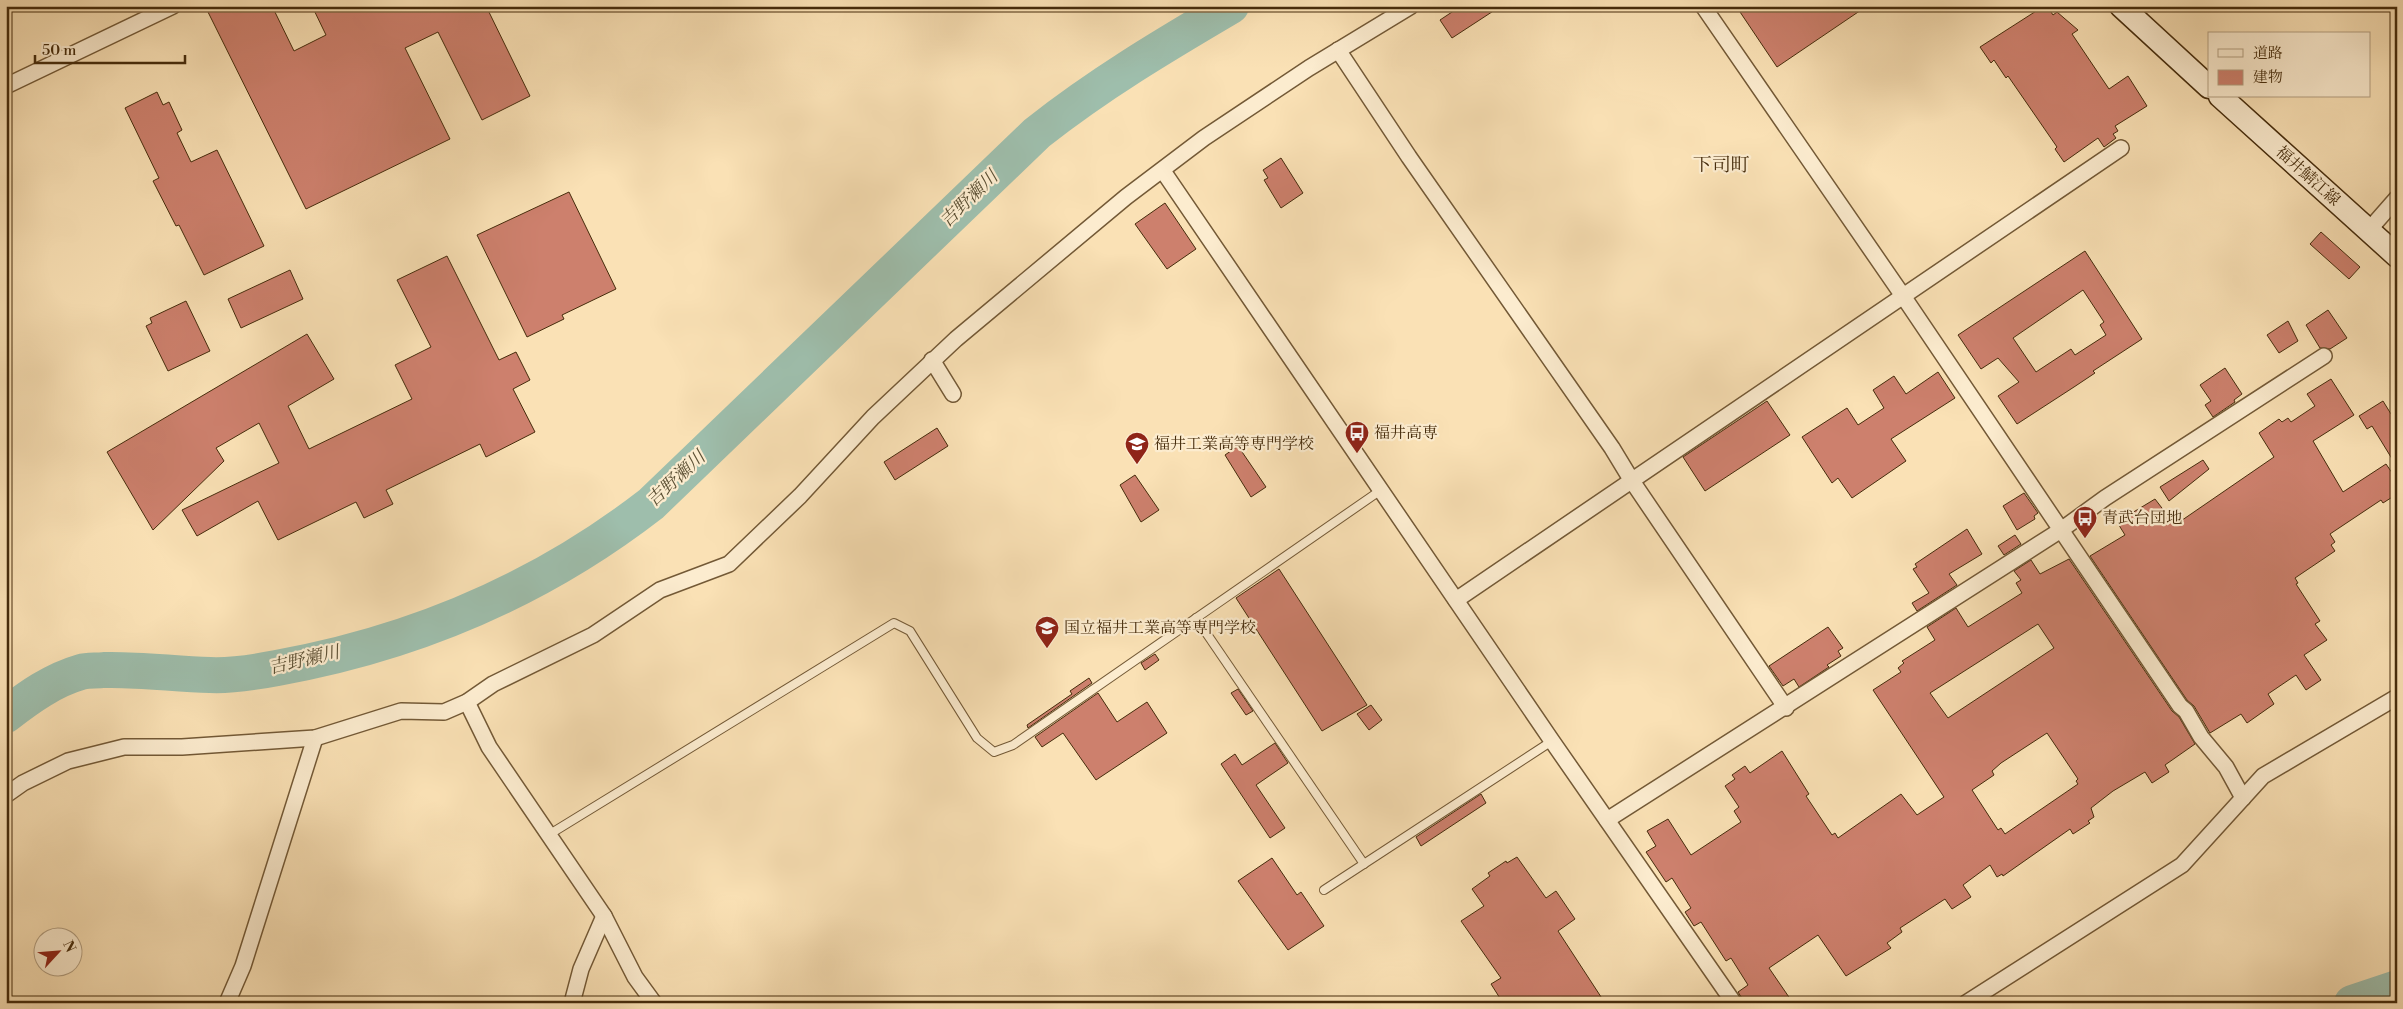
<svg xmlns="http://www.w3.org/2000/svg" width="2403" height="1009" viewBox="0 0 2403 1009" font-family="'Libre Bodoni','Noto Serif JP',serif">
<rect width="100%" height="100%" fill="#fae1b5"/>
<filter id="stains"><feTurbulence type="fractalNoise" baseFrequency=".004" numOctaves="4"/><feColorMatrix values="0 0 0 0 .2 0 0 0 0 .09 0 0 0 0 .02 0 0 0 .5 -.17"/></filter>
<radialGradient id="worn" r=".72"><stop offset=".6" stop-color="#630" stop-opacity="0"/><stop offset="1" stop-color="#630" stop-opacity=".3"/></radialGradient>
<g fill="none" stroke-linecap="round" stroke-linejoin="round">
<!-- river -->
<g stroke="#9ebeac" stroke-width="36">
<path d="M6 715C29 697 53 680 81 672 88 670 96 671 104 670 139 669 174 674 210 675 231 676 256 672 277 668 416 643 540 590 651 504L1037 133C1099 84 1163 46 1231 6"/>
<path d="M2352 1003 2397 988"/>
</g>
</g>
<!-- building -->
<g fill="#cd806d" stroke="#462c0c" fill-rule="evenodd">
<path d="M205 6H272L294 51 326 35 312 6H486L530 96 482 120 438 32 405 48 450 139 306 209Z"/>
<path d="M1461 6H1501L1452 38 1440 20Z"/>
<path d="M1736 6H1867L1777 67Z"/>
<path d="M2044 6H2047L2053 15 2057 12 2078 30 2072 34 2109 89 2128 76 2147 106 2115 126 2118 131 2113 134 2116 138 2104 147 2098 138 2064 162 2055 149 2057 147 2008 76 2006 78 1994 60 1991 63 1980 47Z"/>
<path d="M157 92 163 105 169 102 182 130 177 133 191 162 217 150 264 246 204 275 179 225 176 226 153 181 159 178 125 108Z"/>
<path d="M1281 158 1303 193 1281 208 1264 180 1268 178 1263 170Z"/>
<path d="M569 192 616 289 562 315 564 319 527 337 477 235Z"/>
<path d="M1165 203 1196 249 1167 269 1135 224Z"/>
<path d="M2321 232 2360 267 2349 279 2310 244Z"/>
<path d="M2085 251 2142 339 2093 371 2095 373 2074 387 2017 424 1998 396 2019 382 1998 358 1981 369 1958 335ZM2083 290 2104 322 2100 325 2106 335 2075 355 2071 349 2036 372 2013 338Z"/>
<path d="M447 256 499 360 516 352 530 380 513 389 535 432 486 457 480 444 386 490 393 504 364 518 356 502 278 540 258 501 197 536 182 510 279 463 259 423 216 448 224 461 153 530 107 452 307 334 334 379 288 406 309 449 412 399 395 365 431 347 397 280Z"/>
<path d="M290 270 303 299 241 328 228 299Z"/>
<path d="M186 301 210 351 168 371 146 326 152 323 150 318Z"/>
<path d="M2328 310 2347 338 2330 349 2320 348 2306 325Z"/>
<path d="M2288 321 2298 341 2279 353 2267 335Z"/>
<path d="M2225 368 2242 394 2234 400 2235 402 2213 417 2205 405 2211 401 2200 385Z"/>
<path d="M1938 372 1955 398 1891 439 1906 461 1852 498 1838 478 1832 483 1802 437 1847 408 1858 425 1884 408 1873 390 1894 376 1906 394Z"/>
<path d="M2331 379 2354 415 2313 441 2343 492 2386 464 2397 480V494L2383 503 2381 500 2330 534 2335 542 2331 545 2335 551 2295 578 2298 583 2296 584 2320 621 2315 624 2327 640 2304 655 2321 680 2306 690 2296 675 2268 694 2274 704 2247 723 2241 714 2210 733 2194 706 2187 700 2090 556 2125 535 2117 522 2155 499 2175 525 2274 457 2259 433 2279 419 2282 422 2288 418 2291 422 2315 406 2307 394Z"/>
<path d="M1767 401 1790 435 1705 491 1683 457Z"/>
<path d="M2383 401 2391 414 2397 410V467L2372 426 2367 429 2359 416Z"/>
<path d="M937 428 948 446 895 480 884 462Z"/>
<path d="M1238 446 1266 487 1251 497 1225 455Z"/>
<path d="M2203 460 2209 469 2169 501 2160 487Z"/>
<path d="M1135 475 1159 510 1141 522 1120 485Z"/>
<path d="M2024 493 2038 513 2034 516 2035 519 2017 530 2003 506Z"/>
<path d="M1967 529 1982 554 1949 574 1957 585 1917 611 1912 603 1929 593 1913 569 1917 567 1915 564Z"/>
<path d="M2015 535 2021 544 2004 555 1998 546Z"/>
<path d="M2069 559 2172 711 2179 717 2195 744 2165 765 2169 772 2152 783 2145 772 2113 791 2091 808 2094 817 2088 821 2090 823 2073 834 2070 829 2003 876 2002 874 1997 877 1990 865 1963 885 1971 897 1952 909 1945 899 1900 928 1902 932 1887 943 1891 948 1846 976 1818 935 1769 968 1793 1003H1745L1738 992 1748 985 1731 958 1726 961 1701 922 1694 926 1685 912 1691 908 1672 878 1666 882 1646 852 1656 846 1647 831 1668 819 1691 855 1741 822 1734 811 1739 807 1725 786 1735 779 1732 775 1745 766 1750 773 1782 751 1809 794 1806 796 1832 835 1835 833 1838 838 1901 794 1917 815 1944 797 1873 690 1901 672 1898 668 1904 663 1902 661 1935 640 1927 627 1956 608 1968 627 2022 593 2016 583 2021 580 2014 571 2031 560 2040 574ZM2038 624 2054 648 1948 718 1930 693ZM2047 733 2078 779 2076 781 2078 784 2005 834 2001 828 1998 830 1972 790 1994 775 1992 771 2001 763Z"/>
<path d="M1279 569 1367 705 1322 731 1236 598Z"/>
<path d="M1828 627 1843 648 1838 651 1841 656 1827 665 1829 667 1799 687 1794 679 1783 686 1769 666Z"/>
<path d="M1155 654 1159 660 1145 670 1141 663Z"/>
<path d="M1089 678 1092 683 1028 728 1027 725 1072 694 1070 691Z"/>
<path d="M1238 689 1253 711 1246 715 1231 693Z"/>
<path d="M1098 693 1117 722 1147 702 1167 733 1096 780 1063 733 1042 747 1035 737Z"/>
<path d="M1371 705 1382 720 1369 730 1357 714Z"/>
<path d="M1275 743 1288 763 1256 785 1285 828 1270 838 1221 764 1235 754 1242 765Z"/>
<path d="M1481 794 1486 803 1421 846 1416 837Z"/>
<path d="M1517 857 1546 898 1556 891 1575 919 1558 931 1605 1003H1503L1491 984 1501 978 1461 921 1484 906 1472 889 1490 876 1488 873 1506 861 1507 863Z"/>
<path d="M1272 858 1297 895 1301 892 1324 926 1288 950 1238 881Z"/>
</g>
<g fill="none" stroke-linecap="round" stroke-linejoin="round">
<defs>
<g id="service">
<path d="M1196 618 1364 864"/>
<path d="M550 834 894 623 910 631 977 738 994 752 1013 745 1381 490"/>
<path d="M1324 890 1552 741"/>
</g>
<g id="minor">
<path d="M1703 6 1903 296 2180 706 2186 711 2201 737 2226 767 2243 798"/>
<path d="M1338 50 1409 157 1612 448 1632 481 1786 708"/>
<path d="M6 86 173 6"/>
<path d="M1163 171 1552 741 1734 1003"/>
<path d="M2368 231 2397 198"/>
<path d="M932 360 953 394"/>
<path d="M1456 600 2121 148"/>
<path d="M467 702 489 747 604 916 635 977 654 1003"/>
<path d="M6 795 23 783 68 761 124 747H182L315 738 401 711 444 712 467 702 493 684 593 635 660 590 729 564 800 496 873 417 956 339 1126 197 1204 138 1309 68 1411 6"/>
<path d="M1607 820 2061 530 2105 498 2324 356"/>
<path d="M227 1003 243 966 315 738"/>
<path d="M572 1003 581 969 604 916"/>
<path d="M1966 1003 2182 865 2263 776 2397 697"/>
</g>
<g id="secondary">
<path d="M2121 6 2209 87"/>
<path d="M2220 96 2397 256"/>
</g>
</defs>
<!-- service casing -->
<use href="#service" stroke="#735936" stroke-width="10"/>
<!-- minor casing -->
<use href="#minor" stroke="#735936" stroke-width="18"/>
<!-- secondary casing -->
<use href="#secondary" stroke="#462c0c" stroke-width="25"/>
<!-- service -->
<use href="#service" stroke="#fceccf" stroke-width="8"/>
<!-- minor -->
<use href="#minor" stroke="#fceccf" stroke-width="15"/>
<!-- secondary -->
<use href="#secondary" stroke="#fceccf" stroke-width="22"/>
</g>
<!-- icons -->
<defs>
<symbol id="bus-pin" viewBox="-11 -11 22 30"><path d="M0 17L-7.5 6A9.5 9.5 0 1 1 7.5 6Z" fill="#8f2418" stroke="#fceccf"/><path d="M-5-6H5V4H4V6H2V4H-2V6H-4V4H-5ZM-3.5-4V0h7V-4ZM-3.5 1.2v1.5H-2V1.2ZM2 1.2v1.5H3.5V1.2Z" fill="#fff"/></symbol>
<symbol id="university-pin" viewBox="-11 -11 22 30"><path d="M0 17L-7.5 6A9.5 9.5 0 1 1 7.5 6Z" fill="#8f2418" stroke="#fceccf"/><path d="M0-5L7-2L0 1L-7-2ZM-4 1L0 2.5L4 1V4Q0 6-4 4Z" fill="#fff"/></symbol>
</defs>
<g fill-rule="evenodd">
<use href="#bus-pin" x="1343" y="419" width="28" height="38"/>
<use href="#university-pin" x="1123" y="430" width="28" height="38"/>
<use href="#bus-pin" x="2071" y="504" width="28" height="38"/>
<use href="#university-pin" x="1033" y="614" width="28" height="38"/>
</g>
<g text-anchor="middle" dominant-baseline="central" stroke-width="4.5" stroke-linejoin="round" paint-order="stroke">
<!-- street labels -->
<g font-size="16" fill="#462c0c" stroke="#fceccf">
<text transform="translate(2308 176) rotate(42)">福井鯖江線</text>
</g>
<!-- poi labels -->
<g font-size="16" fill="#462c0c" stroke="#fceccf" text-anchor="start">
<text x="1374" y="433">福井高専</text>
<text x="1154" y="444">福井工業高等専門学校</text>
<text x="2102" y="518">青武台団地</text>
<text x="1064" y="628">国立福井工業高等専門学校</text>
</g>
<!-- water labels -->
<g font-size="18" font-style="italic" fill="#5c5034" stroke="#fceccf">
<text transform="translate(969 199) rotate(-44)">吉野瀬川</text>
<text transform="translate(676 479) rotate(-43)">吉野瀬川</text>
<text transform="translate(304 660) rotate(-13)">吉野瀬川</text>
</g>
<!-- quarter labels -->
<g font-size="19" fill="#462c0c" stroke="#fceccf">
<text x="1721" y="165">下司町</text>
</g>
</g>
<!-- margin -->
<rect width="2403" height="1009" fill="none" stroke="#fae1b5" stroke-width="25"/>
<rect x="8" y="8" width="2388" height="994" fill="none" stroke="#462c0c" stroke-width="2.5"/>
<rect x="12" y="12" width="2378" height="984" fill="none" stroke="#462c0c"/>
<!-- legend -->
<rect x="2208" y="32" width="162" height="65" fill="#fceccf" stroke="#b39f81"/>
<rect x="2218" y="49" width="25" height="8" fill="#fceccf" stroke="#b39f81"/>
<text x="2253" y="58" font-size="15" fill="#462c0c">道路</text>
<rect x="2218" y="70" width="25" height="15" fill="#cd806d" stroke="#b39f81"/>
<text x="2253" y="82" font-size="15" fill="#462c0c">建物</text>
<!-- north arrow -->
<g transform="translate(58 952) rotate(64)"><circle r="24" fill="#fceccf" stroke="#b39f81"/>
<path d="M0-4L9 19L0 12L-9 19Z" fill="#8f2418"/>
<text y="-8" font-size="14" font-weight="bold" text-anchor="middle" fill="#462c0c">N</text>
</g>
<!-- scale -->
<path d="M35 55v8h150v-8" fill="none" stroke="#462c0c" stroke-width="2.5"/>
<text x="42" y="55" font-size="15" fill="#462c0c" stroke="#fceccf" stroke-width="4" paint-order="stroke">50 m</text>
<rect width="100%" height="100%" filter="url(#stains)"/>
<rect width="100%" height="100%" fill="url(#worn)"/>
</svg>
